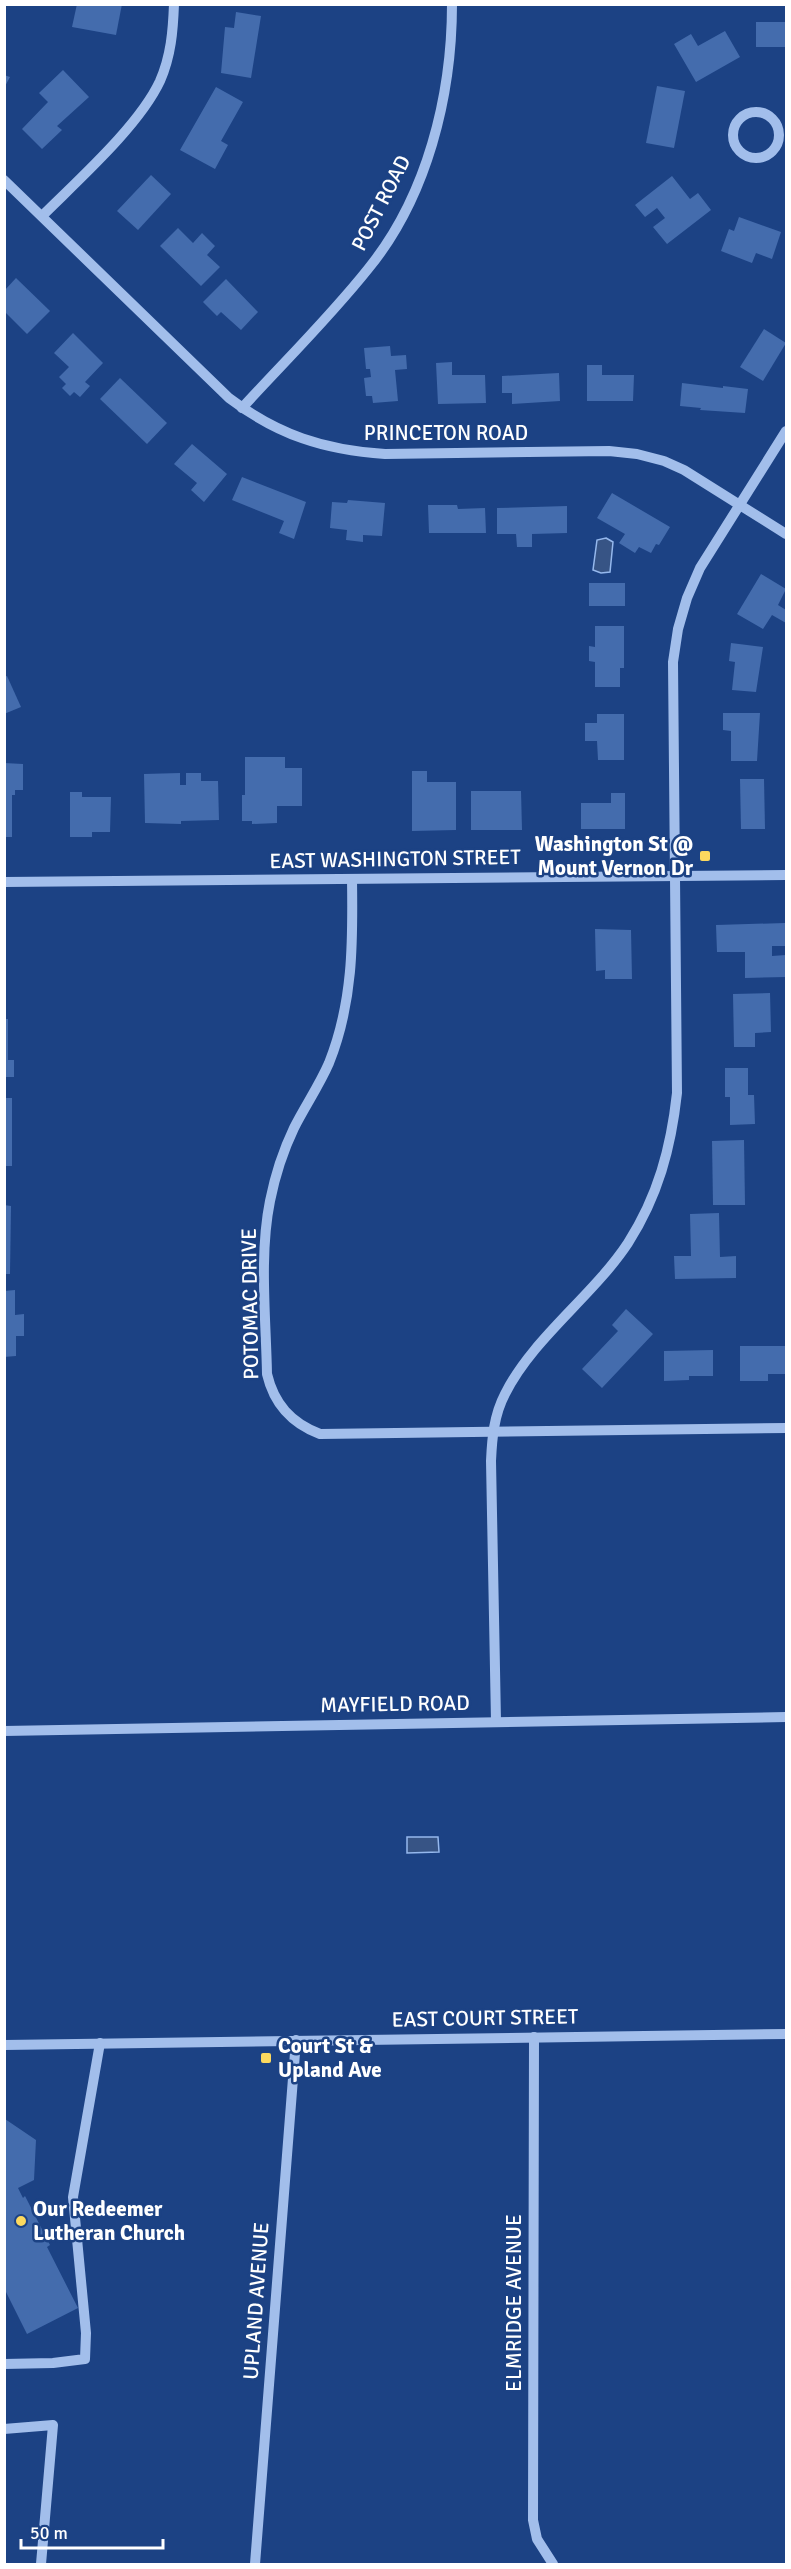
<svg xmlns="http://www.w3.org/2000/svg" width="791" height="2569" viewBox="0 0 791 2569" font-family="Signika,sans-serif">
<rect width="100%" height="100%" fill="#1c4284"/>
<!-- water -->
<g fill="#375485" stroke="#95b8ed" stroke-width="1.5">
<path d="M606 538 613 542 610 572 601 573 593 570 597 540Z"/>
<path d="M407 1837H438L439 1852 407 1853Z"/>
</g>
<!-- building -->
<g fill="#446cad">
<path d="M77 4H122L116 35 72 27Z"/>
<path d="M236 12 261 16 251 78 221 73 225 27 234 28Z"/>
<rect x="756" y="22" width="30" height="25"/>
<path d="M725 31 740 57 696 82 674 44 691 34 698 46Z"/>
<path d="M63 70 89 97 57 126 62 130 42 149 22 129 48 102 39 93Z"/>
<path d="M4 75 10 77 4 88Z"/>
<path d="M657 86 685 91 674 148 646 143Z"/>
<path d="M216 87 243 102 221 141 228 145 215 169 180 150Z"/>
<path d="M151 175 171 194 138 230 117 211Z"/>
<path d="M672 176 690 199 698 193 711 210 667 244 653 227 665 218 657 208 645 217 635 205Z"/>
<path d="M739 217 781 232 772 259 756 253 752 263 721 251 729 229 734 231Z"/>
<path d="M178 228 193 243 202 233 215 246 207 255 220 267 201 286 160 246Z"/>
<path d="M16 278 50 311 27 334 5 312V290Z"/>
<path d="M226 279 258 312 241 330 221 312 217 316 203 302Z"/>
<path d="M764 329 786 343 763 381 740 367Z"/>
<path d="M73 333 103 363 85 382 90 386 80 397 74 392 70 396 62 388 66 384 59 377 69 367 54 353Z"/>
<path d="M390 346 391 356 406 355 407 369 395 370 398 401 373 403 372 396H366L364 378 371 377 370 369H366L364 348Z"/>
<path d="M452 362V375H485L486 403 438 404 436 363Z"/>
<path d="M587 365H602V375H634L633 401H587Z"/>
<path d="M559 373 560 401 512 404V393H502V376Z"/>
<path d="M120 378 167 423 147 444 100 399Z"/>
<path d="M682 383 723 388V386L748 389 745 413 700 410 701 408 680 406Z"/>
<path d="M192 444 227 474 204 502 191 490 197 483 174 464Z"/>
<path d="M242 477 306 502 294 539 279 533 284 521 232 500Z"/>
<path d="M612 493 670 527 659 545 656 544 651 553 639 547 635 553 619 543 625 534 597 518Z"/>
<path d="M348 500 385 503 382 536 363 535V542L346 540 347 530 330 528 332 502 347 503Z"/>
<path d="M428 505H457L458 509 485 508 486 533H429Z"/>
<path d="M567 506V533L532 534V547H517L516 534H497V508Z"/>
<path d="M761 574 786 589 778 605 786 610V623L772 615 763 629 737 614Z"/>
<rect x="589" y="583" width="36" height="23"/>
<path d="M595 626H624V668H620V687H595V662L589 661V646L595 647Z"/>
<path d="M731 643 763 647 756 692 732 690 735 662 729 661Z"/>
<path d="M7 676 21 707 4 714V677Z"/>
<path d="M723 713H760L757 761H731V731L723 730Z"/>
<path d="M597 714H624V760H598L597 741H585V723H597Z"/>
<path d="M245 757H285V768H302V806H277V823L252 824V821H242V795H245Z"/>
<path d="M4 763 23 764V790H15V795H12V837H4Z"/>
<path d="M412 771H427V782H456V830L412 831Z"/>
<path d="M180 773V785H186V773H201V781H218L219 820 181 821V824L145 823 144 774Z"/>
<path d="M740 779H764L765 829H741Z"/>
<path d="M471 791H521L522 830H471Z"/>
<path d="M70 792H82V797H111L110 832H92V837H70Z"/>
<path d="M611 793H625V829H581V803H611Z"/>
<path d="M785 923 786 946H772V956L786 955V977L745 978V952H717L716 925Z"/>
<path d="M595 929 631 930 632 979H605V970L596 971Z"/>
<path d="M770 993 771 1032 755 1033V1047H734L733 994Z"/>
<path d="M4 1019H8V1060H14V1077H4Z"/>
<path d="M725 1068H748V1095H754L755 1124 730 1125V1097H725Z"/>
<rect x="4" y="1098" width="8" height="68"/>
<path d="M744 1140 745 1205H713L712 1141Z"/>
<path d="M4 1205 11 1206 10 1274H4Z"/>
<path d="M719 1213 720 1257 736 1256V1278L675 1279 674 1256H691L690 1214Z"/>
<path d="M15 1290V1315L24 1314V1336H16V1356L4 1357V1291Z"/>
<path d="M626 1309 653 1334 602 1388 582 1369 618 1331 612 1325Z"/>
<path d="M740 1346H786V1374H768V1381H740Z"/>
<path d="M713 1350V1376H689V1380L664 1381V1351Z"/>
<path d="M5 2119 36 2140 34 2180 18 2188 23 2198 25 2196 50 2245 47 2247 78 2308 27 2334 5 2290Z"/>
</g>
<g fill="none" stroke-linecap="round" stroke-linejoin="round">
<!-- minor -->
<g stroke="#a2beeb" stroke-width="10">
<circle cx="756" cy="135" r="23"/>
<path d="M4 180 229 398C278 435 324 450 385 454L609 451 637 454 664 461 684 470 786 534"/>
<path d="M42 216C78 180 139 126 160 81 171 56 173 31 174 4"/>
<path d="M242 408C284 362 329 318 368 269 427 197 452 96 452 4"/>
<path d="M352 879C353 943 353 1003 329 1063 319 1086 305 1106 294 1128 283 1151 275 1176 270 1201 259 1255 266 1319 267 1374 274 1404 291 1423 320 1434L786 1428"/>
<path d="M4 882 786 875"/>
<path d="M496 1721 491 1461C492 1438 494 1415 505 1394 533 1338 593 1296 628 1243 658 1196 671 1148 677 1093L673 662 678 629 687 598 700 568 786 431"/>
<path d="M4 1731 786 1717"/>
<path d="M534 2037 533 2520 537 2539 553 2564"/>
<path d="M4 2045 786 2034"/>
<path d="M4 2364 53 2363 85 2359 86 2333 73 2197 100 2043"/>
<path d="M4 2429 53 2425 41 2564"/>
<path d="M255 2564 296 2040"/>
</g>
</g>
<!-- markers -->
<g fill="#fcd95f" stroke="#1c4284" stroke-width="2">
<rect x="699" y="850" width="12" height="12" rx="3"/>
<rect x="260" y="2052" width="12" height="12" rx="3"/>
<circle cx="21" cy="2221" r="6"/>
</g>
<g text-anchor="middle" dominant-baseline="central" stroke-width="5" stroke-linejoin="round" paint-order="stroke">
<!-- street labels -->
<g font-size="21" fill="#fff" stroke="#1c4284">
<text transform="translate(381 203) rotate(-63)">POST ROAD</text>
<text x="446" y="433">PRINCETON ROAD</text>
<text transform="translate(395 859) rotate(-1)">EAST WASHINGTON STREET</text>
<text transform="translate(250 1304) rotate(-91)">POTOMAC DRIVE</text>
<text transform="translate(395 1704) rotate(-1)">MAYFIELD ROAD</text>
<text transform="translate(485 2018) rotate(-1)">EAST COURT STREET</text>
<text transform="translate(256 2301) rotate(-86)">UPLAND AVENUE</text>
<text transform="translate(514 2303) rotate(-90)">ELMRIDGE AVENUE</text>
</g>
<!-- poi labels -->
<g font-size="21" font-weight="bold" fill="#fff" stroke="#1c4284" text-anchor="start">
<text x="693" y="844" text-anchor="end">Washington St @<tspan x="693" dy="24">Mount Vernon Dr</tspan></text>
<text x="278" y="2046">Court St &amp;<tspan x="278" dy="24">Upland Ave</tspan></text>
<text x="33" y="2209">Our Redeemer<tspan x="33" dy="24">Lutheran Church</tspan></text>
</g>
</g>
<!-- border -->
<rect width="791" height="2569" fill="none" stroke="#ffffff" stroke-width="12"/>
<!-- scale -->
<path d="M21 2539v9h142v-9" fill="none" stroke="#ffffff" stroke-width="3"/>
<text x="30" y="2539" font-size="18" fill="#ffffff" stroke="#1c4284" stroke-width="4.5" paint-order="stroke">50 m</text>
</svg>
